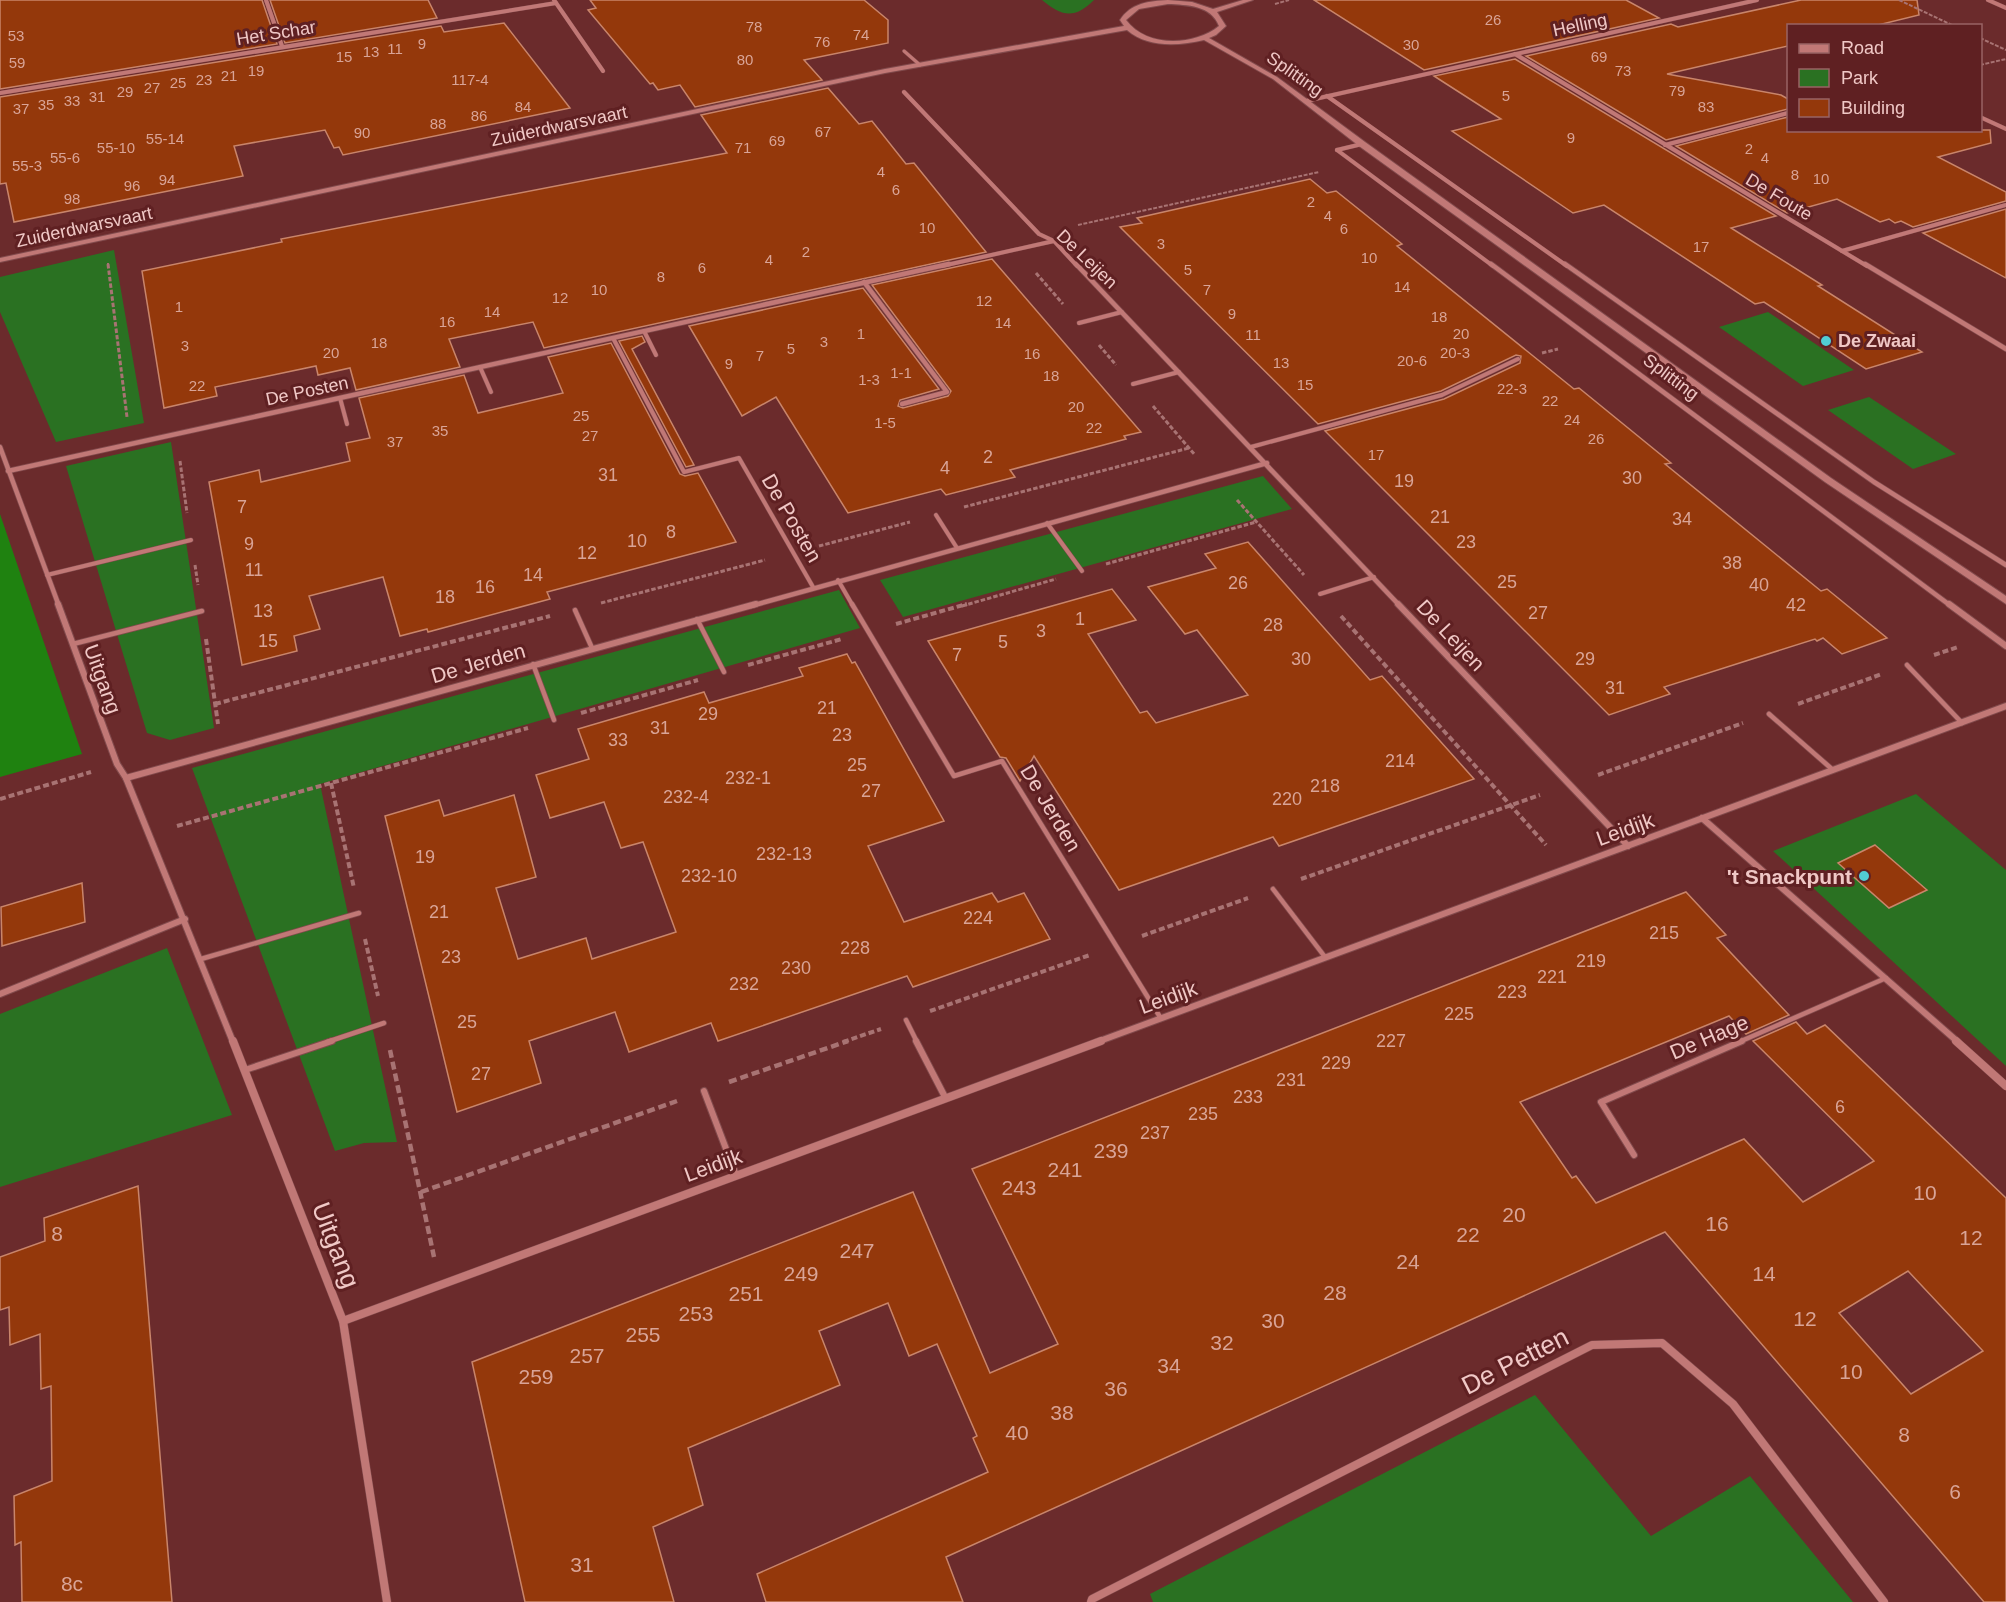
<svg xmlns="http://www.w3.org/2000/svg" width="2006" height="1602" viewBox="0 0 2006 1602" font-family="Arial,sans-serif">
<rect width="100%" height="100%" fill="#6b2b2c"/>
<!-- green -->
<g fill="#2a7122">
<path d="M1042 0H1094C1075 19 1062 17 1042 0Z"/>
<path d="M114 250 144 423 56 442 0 312V277Z"/>
<path d="M1768 312 1854 370 1803 386 1719 327Z"/>
<path d="M1869 397 1956 454 1913 469 1828 410Z"/>
<path d="M171 442 214 728 170 740 147 733 66 466Z"/>
<path d="M1263 476 1292 509 903 617 880 580Z"/>
<path d="M839 590 860 628 320 784 397 1142 364 1143 335 1151 192 768Z"/>
<path d="M1916 794 2006 870V1066L1773 851Z"/>
<path d="M167 948 232 1115 0 1187V1014Z"/>
<path d="M1535 1395 1651 1536 1750 1476 1853 1602H1153L1150 1594Z"/>
</g>
<!-- forest -->
<path fill="#1f8210" d="M0 514 82 754 0 777Z"/>
<!-- building -->
<g fill="#94380b" stroke="#c9856b" stroke-width="1.5" fill-rule="evenodd">
<path d="M0 0H262L277 44 0 89Z"/>
<path d="M270 0H428L437 18 285 43Z"/>
<path d="M590 0H864L888 20V43L804 60 822 80 695 107 680 85 658 90 653 83 650 84 588 10 596 8Z"/>
<path d="M1314 0H1626L1659 18 1424 70Z"/>
<path d="M1801 0H1917L1919 15 1874 26H1788V46L1667 74 1781 95 1788 99V109L1666 140 1526 56 1671 24 1678 27Z"/>
<path d="M504 23 570 108 343 155 339 147 334 148 325 130 234 146 243 176 14 222 6 183 0 184V97L441 26 444 32Z"/>
<path d="M1515 59 1776 216 1731 228 1822 285 1818 286 1922 352 1866 369 1764 302 1755 304 1604 205 1573 213 1452 131 1501 119 1434 76Z"/>
<path d="M828 88 859 124 872 121 906 164 914 163 986 252 544 348 533 322 449 339 460 367 356 390 350 368 318 375 316 366 215 387 217 396 164 408 142 271 282 242 281 239 727 153 701 115Z"/>
<path d="M1788 117V130H1990L1991 143 1938 157 2006 192V201L1913 227 1901 221 1895 223 1889 219 1880 222 1837 199 1787 213 1676 146Z"/>
<path d="M1310 179 1327 193 1336 191 1402 244 1397 246 1574 389 1579 388 1671 463 1665 464 1821 591 1827 589 1887 638 1842 654 1823 638 1817 641 1815 639 1664 687 1670 694 1609 715 1325 431 1444 399 1520 363 1521 356 1516 355 1441 391 1318 424 1120 227 1142 223 1137 218Z"/>
<path d="M2006 209V278L1923 233Z"/>
<path d="M992 259 1141 432 1124 436 1126 439 1010 470 1015 477 946 495 941 489 848 513 776 397 742 416 689 326 863 288 939 389 900 400 898 406 903 408 948 396 951 391 872 285Z"/>
<path d="M642 336 645 342 632 349 694 465 686 467 619 341Z"/>
<path d="M611 343 680 474 685 476 698 473 736 542 547 592 550 599 428 632 427 629 400 636 383 577 309 596 320 629 294 636 297 651 242 665 209 482 259 470 261 482 350 461 346 443 370 438 359 398 464 375 478 413 563 393 548 357Z"/>
<path d="M1248 542 1370 680 1382 676 1474 779 1279 846 1273 837 1119 890 1034 756 1020 781 1006 758 1000 757 928 641 1112 589 1136 620 1088 634 1140 713 1147 711 1156 723 1248 695 1197 630 1185 634 1148 587 1216 568 1205 554Z"/>
<path d="M847 654 852 663 855 662 944 821 868 846 904 922 992 893 998 902 1024 893 1050 939 913 987 907 976 718 1041 711 1023 629 1052 615 1012 529 1041 541 1083 457 1112 385 816 439 800 444 816 514 795 536 877 496 888 518 959 586 938 592 959 676 932 643 842 621 848 604 802 550 818 536 775 589 759 578 729 704 692 709 703 803 676 799 668Z"/>
<path d="M1875 845 1927 890 1889 908 1838 863Z"/>
<path d="M82 883 85 922 2 946 1 907Z"/>
<path d="M1686 892 1726 935 1717 938 1789 1015 1746 1034 1729 1016 1520 1102 1572 1178 1576 1176 1596 1203 1744 1139 1803 1202 1874 1161 1753 1041 1796 1022 1807 1034 1825 1025 2006 1198V1602H1984L1665 1232 946 1557 963 1602H766L757 1574 988 1472 973 1438 977 1436 937 1344 909 1356 888 1303 819 1331 840 1385 688 1448 703 1505 653 1527 674 1602H525L472 1362 913 1192 990 1373 1058 1344 972 1169ZM1908 1271 1983 1351 1911 1394 1839 1313Z"/>
<path d="M138 1186 172 1602H22L21 1542 15 1545 14 1496 52 1481 51 1386 41 1389 40 1334 10 1345 9 1307 0 1310V1257L45 1241 44 1218Z"/>
</g>
<g fill="none" stroke-linecap="round" stroke-linejoin="round">
<defs>
<path id="lane-far3" d="M904 51 920 65"/>
<g id="lane-far2">
<path d="M1079 323 1122 312"/>
<path d="M644 331 656 355"/>
<path d="M613 338 684 472 739 458 813 587"/>
<path d="M480 367 491 392"/>
<path d="M1133 384 1179 372"/>
<path d="M340 398 347 424"/>
<path d="M1251 447 1442 395 1518 359"/>
<path d="M936 515 957 548"/>
<path d="M1047 523 1082 571"/>
<path d="M47 575 191 540"/>
<path d="M838 580 853 606"/>
<path d="M1320 594 1374 577"/>
</g>
<g id="lane-far1">
<path d="M852 604 954 776 1002 761 1160 1017"/>
<path d="M575 610 592 648"/>
<path d="M697 619 724 672"/>
<path d="M73 644 202 611"/>
<path d="M533 664 554 720"/>
<path d="M1907 665 1962 723"/>
<path d="M1769 714 1833 770"/>
<path d="M1273 889 1325 957"/>
<path d="M201 959 359 913"/>
<path d="M906 1020 917 1042"/>
<path d="M327 1042 384 1023"/>
<path d="M1739 1042 1886 978"/>
</g>
<g id="lane">
<path d="M916 1041 945 1097"/>
<path d="M245 1070 332 1041"/>
<path d="M704 1091 736 1175"/>
<path d="M1634 1155 1601 1102 1742 1041"/>
</g>
<g id="street-far3">
<path d="M266 0 282 46"/>
<path d="M554 0 603 71"/>
<path d="M1988 0 2006 8"/>
<path d="M1515 54 1867 266"/>
<path d="M904 92 1039 234 1054 241 1077 266"/>
<path d="M0 93 556 3"/>
<path d="M1327 96 1567 266"/>
<path d="M1306 101 1757 0"/>
<path d="M1980 117 2006 129"/>
<path d="M1665 145 1788 113"/>
<path d="M1337 150 1493 266"/>
<path d="M1337 150 1362 144"/>
<path d="M1842 251 2006 205"/>
<path d="M942 266 1054 241"/>
</g>
<g id="street-far2">
<path d="M1076 264 1400 606"/>
<path d="M1491 264 1951 606"/>
<path d="M1565 264 1874 482 2006 565"/>
<path d="M1865 264 2006 349"/>
<path d="M864 282 947 392 902 404"/>
<path d="M0 447 59 606"/>
<path d="M8 471 949 264"/>
<path d="M751 606 1267 463"/>
</g>
<g id="street-far1">
<path d="M58 604 117 764 126 778 233 1042"/>
<path d="M1398 604 1628 846"/>
<path d="M1949 604 2006 646"/>
<path d="M126 778 756 604"/>
<path d="M1702 818 1958 1042"/>
<path d="M0 994 185 919"/>
<path d="M1097 1042 2006 706"/>
</g>
<g id="street">
<path d="M233 1041 343 1321 387 1602"/>
<path d="M1956 1041 2006 1086"/>
<path d="M343 1321 1101 1041"/>
<path d="M1091 1602 1092 1599 1592 1345 1662 1343 1733 1404 1884 1602"/>
</g>
<path id="secondary" d="M1168 0 1192 2 1213 9 1243 0H1253L1217 12 1226 26 1216 35 1209 38 1277 77 1365 142 1831 478 2006 596V604L1825 482 1359 146 1273 79 1204 40C1178 46 1148 48 1127 30L885 73 0 262V258L885 69 1124 26 1120 20C1131 3 1149 1 1168 0ZM1168 4C1187 5 1211 5 1219 26 1194 46 1147 48 1126 20L1139 9Z"/>
</defs>
<!-- lane-far3 casing -->
<use href="#lane-far3" stroke="#814a4c" stroke-width="4"/>
<!-- lane-far2 casing -->
<use href="#lane-far2" stroke="#814a4c" stroke-width="5"/>
<!-- lane-far1 casing -->
<use href="#lane-far1" stroke="#814a4c" stroke-width="6"/>
<!-- lane casing -->
<use href="#lane" stroke="#814a4c" stroke-width="8"/>
<!-- street-far3 casing -->
<use href="#street-far3" stroke="#814a4c" stroke-width="4.5"/>
<!-- street-far2 casing -->
<use href="#street-far2" stroke="#814a4c" stroke-width="6"/>
<!-- street-far1 casing -->
<use href="#street-far1" stroke="#814a4c" stroke-width="8"/>
<!-- street casing -->
<use href="#street" stroke="#814a4c" stroke-width="9"/>
<!-- secondary casing -->
<use href="#secondary" stroke="#814a4c" stroke-width="2"/>
<!-- path-far3 -->
<g stroke="#a87373" stroke-width="2" stroke-dasharray="4 1.5" stroke-linecap="butt">
<path d="M1899 0 1954 26"/>
<path d="M1275 4 1289 0"/>
<path d="M1980 38 2006 50"/>
<path d="M1980 65 2006 59"/>
<path d="M1078 225 1319 172"/>
<path d="M108 263V266"/>
</g>
<!-- path-far2 -->
<g stroke="#a87373" stroke-width="3" stroke-dasharray="4.5 2" stroke-linecap="butt">
<path d="M108 264 127 417"/>
<path d="M1036 273 1063 304"/>
<path d="M1099 345 1116 365"/>
<path d="M1542 353 1558 349"/>
<path d="M1153 406 1195 455"/>
<path d="M180 461 187 513"/>
<path d="M1237 500 1304 575"/>
<path d="M964 507 1189 448"/>
<path d="M819 546 910 522"/>
<path d="M1106 564 1256 522"/>
<path d="M195 565 198 585"/>
<path d="M601 603 765 560"/>
<path d="M962 606 1056 579"/>
</g>
<!-- path-far1 -->
<g stroke="#a87373" stroke-width="4" stroke-dasharray="6 3" stroke-linecap="butt">
<path d="M1341 616 1546 845"/>
<path d="M896 624 967 604"/>
<path d="M206 639 218 724"/>
<path d="M1934 655 1958 647"/>
<path d="M748 665 842 639"/>
<path d="M215 704 550 616"/>
<path d="M1798 704 1882 674"/>
<path d="M581 713 698 680"/>
<path d="M1598 775 1743 723"/>
<path d="M331 783 354 888"/>
<path d="M0 799 91 772"/>
<path d="M177 826 528 728"/>
<path d="M1301 879 1540 795"/>
<path d="M1142 936 1248 898"/>
<path d="M365 939 378 996"/>
<path d="M930 1011 1090 955"/>
<path d="M843 1042 881 1029"/>
</g>
<!-- path -->
<g stroke="#a87373" stroke-width="4.5" stroke-dasharray="8 4" stroke-linecap="butt">
<path d="M390 1050 434 1257"/>
<path d="M729 1082 848 1041"/>
<path d="M421 1192 677 1101"/>
</g>
<!-- lane-far3 -->
<use href="#lane-far3" stroke="#c17876" stroke-width="3"/>
<!-- lane-far2 -->
<use href="#lane-far2" stroke="#c17876" stroke-width="4"/>
<!-- lane-far1 -->
<use href="#lane-far1" stroke="#c17876" stroke-width="4.5"/>
<!-- lane -->
<use href="#lane" stroke="#c17876" stroke-width="6"/>
<!-- street-far3 -->
<use href="#street-far3" stroke="#c17876" stroke-width="4"/>
<!-- street-far2 -->
<use href="#street-far2" stroke="#c17876" stroke-width="4.5"/>
<!-- street-far1 -->
<use href="#street-far1" stroke="#c17876" stroke-width="6"/>
<!-- street -->
<use href="#street" stroke="#c17876" stroke-width="8"/>
<!-- secondary -->
<use href="#secondary" fill="#c17876" fill-rule="evenodd"/>
</g>
<!-- markers -->
<g fill="#51ccd4" stroke="#5f2022" stroke-width="2">
<circle cx="1826" cy="341" r="6"/>
<circle cx="1864" cy="876" r="6"/>
</g>
<g text-anchor="middle" dominant-baseline="central" stroke-width="6" stroke-linejoin="round" paint-order="stroke">
<!-- far-number labels -->
<g font-size="15" fill="#d9a497">
<text x="1493" y="19">26</text>
<text x="754" y="26">78</text>
<text x="861" y="34">74</text>
<text x="16" y="35">53</text>
<text x="822" y="41">76</text>
<text x="422" y="43">9</text>
<text x="1411" y="44">30</text>
<text x="395" y="48">11</text>
<text x="371" y="51">13</text>
<text x="344" y="56">15</text>
<text x="1599" y="56">69</text>
<text x="745" y="59">80</text>
<text x="17" y="62">59</text>
<text x="256" y="70">19</text>
<text x="1623" y="70">73</text>
<text x="229" y="75">21</text>
<text x="204" y="79">23</text>
<text x="470" y="79">117-4</text>
<text x="178" y="82">25</text>
<text x="152" y="87">27</text>
<text x="1677" y="90">79</text>
<text x="125" y="91">29</text>
<text x="1506" y="95">5</text>
<text x="97" y="96">31</text>
<text x="72" y="100">33</text>
<text x="46" y="104">35</text>
<text x="523" y="106">84</text>
<text x="1706" y="106">83</text>
<text x="21" y="108">37</text>
<text x="479" y="115">86</text>
<text x="438" y="123">88</text>
<text x="823" y="131">67</text>
<text x="362" y="132">90</text>
<text x="1571" y="137">9</text>
<text x="165" y="138">55-14</text>
<text x="777" y="140">69</text>
<text x="116" y="147">55-10</text>
<text x="743" y="147">71</text>
<text x="1749" y="148">2</text>
<text x="65" y="157">55-6</text>
<text x="1765" y="157">4</text>
<text x="27" y="165">55-3</text>
<text x="881" y="171">4</text>
<text x="1795" y="174">8</text>
<text x="1821" y="178">10</text>
<text x="167" y="179">94</text>
<text x="132" y="185">96</text>
<text x="896" y="189">6</text>
<text x="72" y="198">98</text>
<text x="1311" y="201">2</text>
<text x="1328" y="215">4</text>
<text x="927" y="227">10</text>
<text x="1344" y="228">6</text>
<text x="1161" y="243">3</text>
<text x="1701" y="246">17</text>
<text x="806" y="251">2</text>
<text x="1369" y="257">10</text>
<text x="769" y="259">4</text>
<text x="702" y="267">6</text>
<text x="1188" y="269">5</text>
<text x="661" y="276">8</text>
<text x="1402" y="286">14</text>
<text x="599" y="289">10</text>
<text x="1207" y="289">7</text>
<text x="560" y="297">12</text>
<text x="984" y="300">12</text>
<text x="179" y="306">1</text>
<text x="492" y="311">14</text>
<text x="1232" y="313">9</text>
<text x="1439" y="316">18</text>
<text x="447" y="321">16</text>
<text x="1003" y="322">14</text>
<text x="861" y="333">1</text>
<text x="1461" y="333">20</text>
<text x="1253" y="334">11</text>
<text x="824" y="341">3</text>
<text x="379" y="342">18</text>
<text x="185" y="345">3</text>
<text x="791" y="348">5</text>
<text x="331" y="352">20</text>
<text x="1455" y="352">20-3</text>
<text x="1032" y="353">16</text>
<text x="760" y="355">7</text>
<text x="1412" y="360">20-6</text>
<text x="1281" y="362">13</text>
<text x="729" y="363">9</text>
<text x="901" y="372">1-1</text>
<text x="1051" y="375">18</text>
<text x="869" y="379">1-3</text>
<text x="1305" y="384">15</text>
<text x="197" y="385">22</text>
<text x="1512" y="388">22-3</text>
<text x="1550" y="400">22</text>
<text x="1076" y="406">20</text>
<text x="581" y="415">25</text>
<text x="1572" y="419">24</text>
<text x="885" y="422">1-5</text>
<text x="1094" y="427">22</text>
<text x="440" y="430">35</text>
<text x="590" y="435">27</text>
<text x="1596" y="438">26</text>
<text x="395" y="441">37</text>
<text x="1376" y="454">17</text>
</g>
<!-- far-street labels -->
<g font-size="18" fill="#f0c8c6" stroke="#5f2022">
<text transform="translate(1580 25) rotate(-12)">Helling</text>
<text transform="translate(276 33) rotate(-9)">Het Schar</text>
<text transform="translate(1295 74) rotate(35)">Splitting</text>
<text transform="translate(559 126) rotate(-12)">Zuiderdwarsvaart</text>
<text transform="translate(1779 197) rotate(31)">De Foute</text>
<text transform="translate(84 227) rotate(-12)">Zuiderdwarsvaart</text>
<text transform="translate(1087 259) rotate(44)">De Leijen</text>
<text transform="translate(1671 377) rotate(37)">Splitting</text>
<text transform="translate(307 391) rotate(-12)">De Posten</text>
</g>
<!-- far-poi labels -->
<g font-size="18" font-weight="bold" fill="#f0c8c6" stroke="#5f2022" text-anchor="start">
<text x="1838" y="341">De Zwaai</text>
</g>
<!-- number labels -->
<g font-size="18" fill="#d9a497">
<text x="988" y="457">2</text>
<text x="945" y="468">4</text>
<text x="608" y="475">31</text>
<text x="1632" y="478">30</text>
<text x="1404" y="481">19</text>
<text x="242" y="507">7</text>
<text x="1440" y="517">21</text>
<text x="1682" y="519">34</text>
<text x="671" y="532">8</text>
<text x="637" y="541">10</text>
<text x="1466" y="542">23</text>
<text x="249" y="544">9</text>
<text x="587" y="553">12</text>
<text x="1732" y="563">38</text>
<text x="254" y="570">11</text>
<text x="533" y="575">14</text>
<text x="1507" y="582">25</text>
<text x="1238" y="583">26</text>
<text x="1759" y="585">40</text>
<text x="485" y="587">16</text>
<text x="445" y="597">18</text>
<text x="1796" y="605">42</text>
<text x="263" y="611">13</text>
<text x="1538" y="613">27</text>
<text x="1080" y="619">1</text>
<text x="1273" y="625">28</text>
<text x="1041" y="631">3</text>
<text x="268" y="641">15</text>
<text x="1003" y="642">5</text>
<text x="957" y="655">7</text>
<text x="1301" y="659">30</text>
<text x="1585" y="659">29</text>
<text x="1615" y="688">31</text>
<text x="827" y="708">21</text>
<text x="708" y="714">29</text>
<text x="660" y="728">31</text>
<text x="842" y="735">23</text>
<text x="618" y="740">33</text>
<text x="1400" y="761">214</text>
<text x="857" y="765">25</text>
<text x="748" y="778">232-1</text>
<text x="1325" y="786">218</text>
<text x="871" y="791">27</text>
<text x="686" y="797">232-4</text>
<text x="1287" y="799">220</text>
<text x="784" y="854">232-13</text>
<text x="425" y="857">19</text>
<text x="709" y="876">232-10</text>
<text x="439" y="912">21</text>
<text x="978" y="918">224</text>
<text x="1664" y="933">215</text>
<text x="855" y="948">228</text>
<text x="451" y="957">23</text>
<text x="1591" y="961">219</text>
<text x="796" y="968">230</text>
<text x="1552" y="977">221</text>
<text x="744" y="984">232</text>
<text x="1512" y="992">223</text>
<text x="1459" y="1014">225</text>
<text x="467" y="1022">25</text>
<text x="1391" y="1041">227</text>
<text x="1336" y="1063">229</text>
<text x="481" y="1074">27</text>
<text x="1291" y="1080">231</text>
<text x="1248" y="1097">233</text>
<text x="1840" y="1107">6</text>
<text x="1203" y="1114">235</text>
<text x="1155" y="1133">237</text>
</g>
<!-- street labels -->
<g font-size="21" fill="#f0c8c6" stroke="#5f2022">
<text transform="translate(792 518) rotate(60)">De Posten</text>
<text transform="translate(1451 635) rotate(47)">De Leijen</text>
<text transform="translate(478 663) rotate(-16)">De Jerden</text>
<text transform="translate(103 679) rotate(70)">Uitgang</text>
<text transform="translate(1051 808) rotate(59)">De Jerden</text>
<text transform="translate(1625 829) rotate(-20)">Leidijk</text>
<text transform="translate(1168 997) rotate(-20)">Leidijk</text>
<text transform="translate(1709 1037) rotate(-23)">De Hage</text>
<text transform="translate(713 1165) rotate(-20)">Leidijk</text>
</g>
<!-- poi labels -->
<g font-size="21" font-weight="bold" fill="#f0c8c6" stroke="#5f2022" text-anchor="end">
<text x="1852" y="876">'t Snackpunt</text>
</g>
<!-- near-number labels -->
<g font-size="21" fill="#d9a497">
<text x="1111" y="1150">239</text>
<text x="1065" y="1169">241</text>
<text x="1019" y="1187">243</text>
<text x="1925" y="1192">10</text>
<text x="1514" y="1214">20</text>
<text x="1717" y="1223">16</text>
<text x="57" y="1233">8</text>
<text x="1468" y="1234">22</text>
<text x="1971" y="1237">12</text>
<text x="857" y="1250">247</text>
<text x="1408" y="1261">24</text>
<text x="801" y="1273">249</text>
<text x="1764" y="1273">14</text>
<text x="1335" y="1292">28</text>
<text x="746" y="1293">251</text>
<text x="696" y="1313">253</text>
<text x="1805" y="1318">12</text>
<text x="1273" y="1320">30</text>
<text x="643" y="1334">255</text>
<text x="1222" y="1342">32</text>
<text x="587" y="1355">257</text>
<text x="1169" y="1365">34</text>
<text x="1851" y="1371">10</text>
<text x="536" y="1376">259</text>
<text x="1116" y="1388">36</text>
<text x="1062" y="1412">38</text>
<text x="1017" y="1432">40</text>
<text x="1904" y="1434">8</text>
<text x="1955" y="1491">6</text>
<text x="582" y="1564">31</text>
<text x="72" y="1583">8c</text>
</g>
<!-- near-street labels -->
<g font-size="26" fill="#f0c8c6" stroke="#5f2022">
<text transform="translate(336 1245) rotate(69)">Uitgang</text>
<text transform="translate(1515 1361) rotate(-27)">De Petten</text>
</g>
</g>
<!-- legend -->
<rect x="1787" y="24" width="195" height="108" fill="#5f2022" stroke="#996364" stroke-width="1.5"/>
<rect x="1799" y="44" width="30" height="9" fill="#c17876" stroke="#996364" stroke-width="1.5"/>
<text x="1841" y="54" font-size="18" fill="#f0c8c6">Road</text>
<rect x="1799" y="69" width="30" height="18" fill="#2a7122" stroke="#996364" stroke-width="1.5"/>
<text x="1841" y="84" font-size="18" fill="#f0c8c6">Park</text>
<rect x="1799" y="99" width="30" height="18" fill="#94380b" stroke="#996364" stroke-width="1.5"/>
<text x="1841" y="114" font-size="18" fill="#f0c8c6">Building</text>
</svg>
